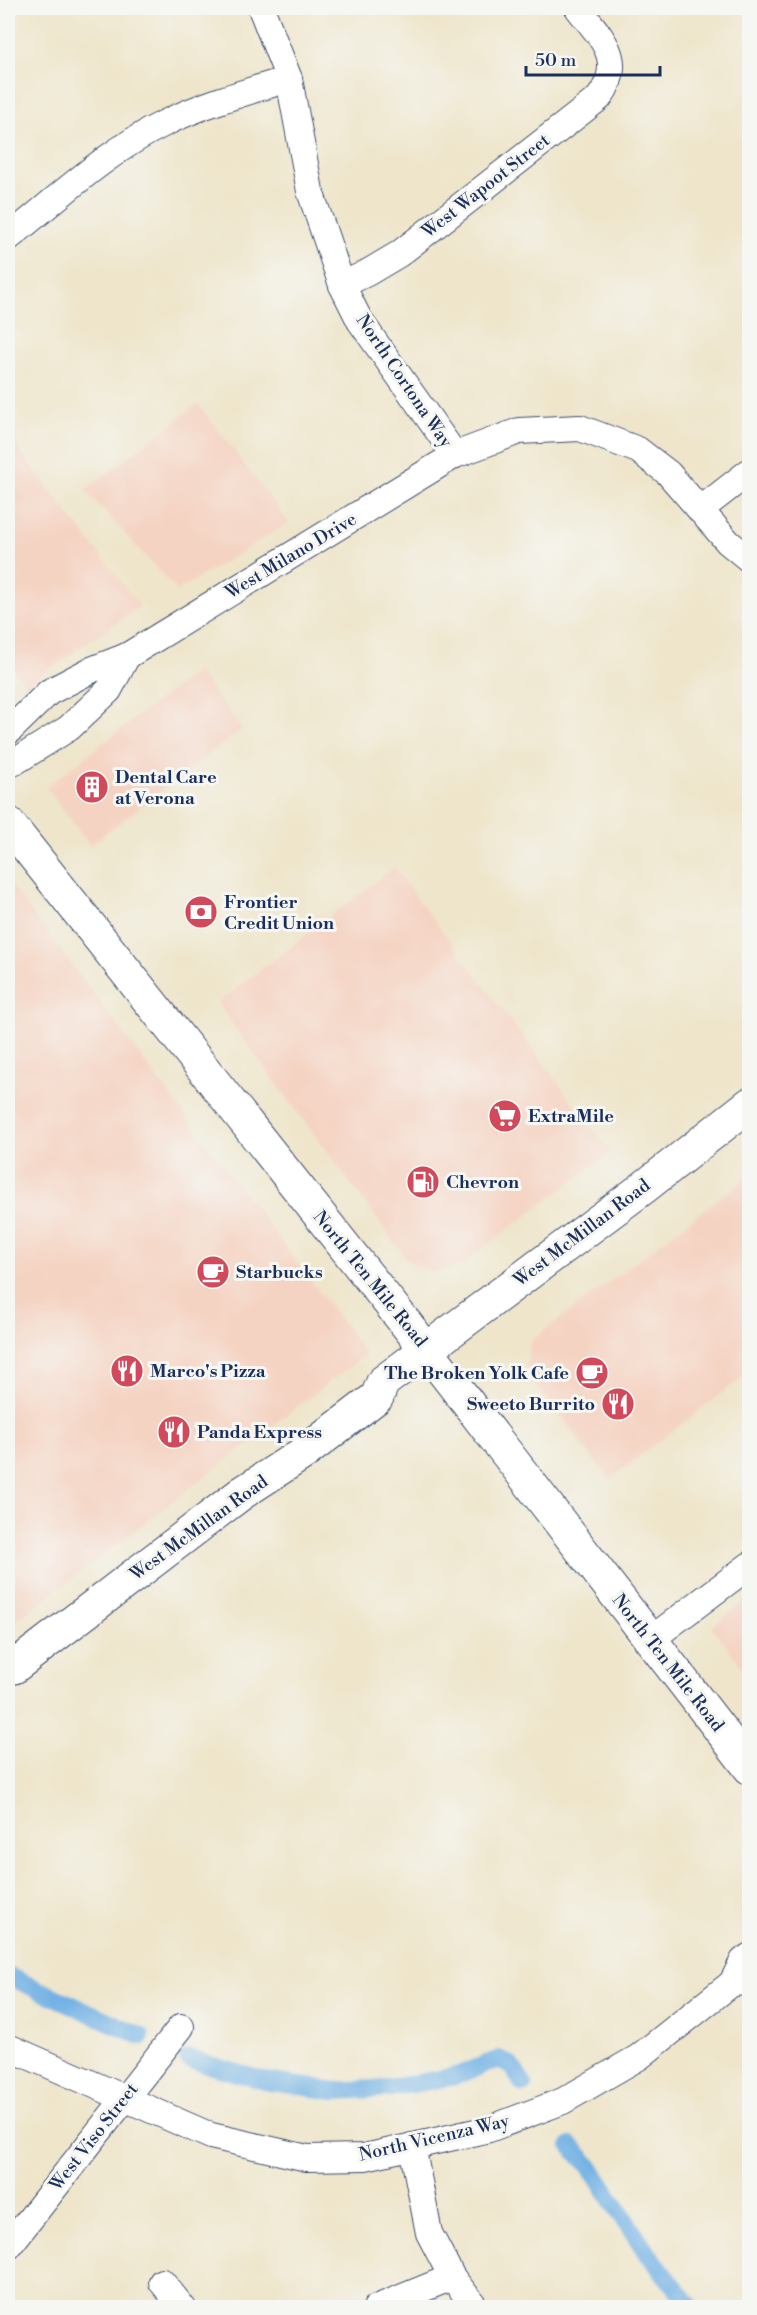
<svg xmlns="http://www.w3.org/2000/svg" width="757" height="2315" viewBox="0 0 757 2315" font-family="'Libre Bodoni',serif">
<rect width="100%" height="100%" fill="#f6f6f2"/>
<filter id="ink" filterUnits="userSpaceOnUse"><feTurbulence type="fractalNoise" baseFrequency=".0167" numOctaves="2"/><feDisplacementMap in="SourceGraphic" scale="12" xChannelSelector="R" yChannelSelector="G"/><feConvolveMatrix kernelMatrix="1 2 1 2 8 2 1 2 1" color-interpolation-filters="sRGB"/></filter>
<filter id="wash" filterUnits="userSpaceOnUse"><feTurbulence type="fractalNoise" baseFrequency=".008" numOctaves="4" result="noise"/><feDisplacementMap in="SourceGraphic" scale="24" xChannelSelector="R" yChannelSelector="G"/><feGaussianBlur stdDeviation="1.35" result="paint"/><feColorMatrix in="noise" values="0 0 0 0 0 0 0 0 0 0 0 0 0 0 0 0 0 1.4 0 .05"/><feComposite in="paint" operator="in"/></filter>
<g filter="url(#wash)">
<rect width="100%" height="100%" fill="#eee5ca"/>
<!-- built -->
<g fill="#f5d3c2">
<path d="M198 404 289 523 177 591 85 490Z"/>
<path d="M8 436 140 606 26 685 8 662Z"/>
<path d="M197 671 242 729 90 845 46 787Z"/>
<path d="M394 868 611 1152 461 1265 434 1272 408 1261 217 1003Z"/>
<path d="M8 881 366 1354 8 1627Z"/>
<path d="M749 1176V1382L744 1376 610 1479 527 1373 530 1342Z"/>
<path d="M749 1598V1676L712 1627Z"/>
</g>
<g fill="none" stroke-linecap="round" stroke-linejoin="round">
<!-- canal -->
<g stroke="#70b0e4" stroke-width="18">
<path d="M8 1976 141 2036"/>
<path d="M188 2059 265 2081 335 2091 390 2088 456 2076 499 2059 511 2065 523 2084"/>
<path d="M571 2146 588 2164 645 2250 692 2308"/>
</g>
</g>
</g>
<g filter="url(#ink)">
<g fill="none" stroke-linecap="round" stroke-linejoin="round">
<defs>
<g id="minor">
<path d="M261 8 289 79 310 191 342 285 360 321 455 455"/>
<path d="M8 238C57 199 106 152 163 124 203 104 246 92 289 79"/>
<path d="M342 285 367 273 399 254 599 98C627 60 601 38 578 8"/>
<path d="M700 510 750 471"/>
<path d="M8 732 49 692 91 670 127 656 455 455 519 431 580 428 638 450 668 473 728 542 750 560"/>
<path d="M8 763H13L69 728 109 690 127 656"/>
<path d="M650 1640 750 1565"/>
<path d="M747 1982 732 1983 743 1961 750 1956"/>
<path d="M8 2047 211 2136 307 2158 365 2157 489 2129 563 2101 639 2057 732 1983"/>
<path d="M412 2146 429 2233 452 2277 476 2308"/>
<path d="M8 2247 181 2027"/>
<path d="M162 2282 183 2308"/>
<path d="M376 2308 452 2277"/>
</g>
<g id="major">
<path d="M8 823 426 1349 750 1768"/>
<path d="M8 1666 14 1667 242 1493 305 1452 377 1397 383 1382 643 1188 750 1104"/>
</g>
</defs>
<!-- minor casing -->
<use href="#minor" stroke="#3b4a6e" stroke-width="28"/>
<!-- major casing -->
<use href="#major" stroke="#3b4a6e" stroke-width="35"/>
<!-- minor -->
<use href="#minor" stroke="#fff" stroke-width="26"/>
<!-- major -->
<use href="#major" stroke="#fff" stroke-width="33"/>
</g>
</g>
<!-- icons -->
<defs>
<symbol id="building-disc" viewBox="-11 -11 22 22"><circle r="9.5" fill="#d1495b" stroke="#f6f6f2"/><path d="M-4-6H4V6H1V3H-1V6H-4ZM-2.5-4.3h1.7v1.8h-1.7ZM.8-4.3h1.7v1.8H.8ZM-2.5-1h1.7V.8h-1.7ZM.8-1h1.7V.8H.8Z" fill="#fff"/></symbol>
<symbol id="bank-disc" viewBox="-11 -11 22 22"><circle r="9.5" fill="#d1495b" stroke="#f6f6f2"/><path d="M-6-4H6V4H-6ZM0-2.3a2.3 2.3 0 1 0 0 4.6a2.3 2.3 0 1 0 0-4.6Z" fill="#fff"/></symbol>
<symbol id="supermarket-disc" viewBox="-11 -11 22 22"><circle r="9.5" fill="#d1495b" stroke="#f6f6f2"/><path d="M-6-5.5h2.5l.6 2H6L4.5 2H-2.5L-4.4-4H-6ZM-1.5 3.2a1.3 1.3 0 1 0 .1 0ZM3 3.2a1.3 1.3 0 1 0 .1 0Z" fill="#fff"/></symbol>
<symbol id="fuel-disc" viewBox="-11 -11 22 22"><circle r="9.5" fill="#d1495b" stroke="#f6f6f2"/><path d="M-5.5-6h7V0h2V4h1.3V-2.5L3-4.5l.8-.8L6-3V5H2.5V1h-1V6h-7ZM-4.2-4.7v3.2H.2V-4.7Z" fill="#fff"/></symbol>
<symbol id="cafe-disc" viewBox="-11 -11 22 22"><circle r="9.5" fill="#d1495b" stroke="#f6f6f2"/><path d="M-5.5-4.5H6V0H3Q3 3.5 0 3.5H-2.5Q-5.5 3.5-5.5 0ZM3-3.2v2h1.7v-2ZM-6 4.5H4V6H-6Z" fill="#fff"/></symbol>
<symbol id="restaurant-disc" viewBox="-11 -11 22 22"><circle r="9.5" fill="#d1495b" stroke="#f6f6f2"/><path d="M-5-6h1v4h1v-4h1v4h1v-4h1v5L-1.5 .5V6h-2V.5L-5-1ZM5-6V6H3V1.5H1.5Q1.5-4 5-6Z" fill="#fff"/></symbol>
</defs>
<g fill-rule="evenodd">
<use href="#building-disc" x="73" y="768" width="38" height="38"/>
<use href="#bank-disc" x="182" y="893" width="38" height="38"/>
<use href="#supermarket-disc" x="486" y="1097" width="38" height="38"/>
<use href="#fuel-disc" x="404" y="1163" width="38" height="38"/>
<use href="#cafe-disc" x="194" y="1253" width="38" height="38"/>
<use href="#restaurant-disc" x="108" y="1352" width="38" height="38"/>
<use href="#cafe-disc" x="573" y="1354" width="38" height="38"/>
<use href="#restaurant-disc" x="599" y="1385" width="38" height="38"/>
<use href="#restaurant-disc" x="155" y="1413" width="38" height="38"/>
</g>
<g text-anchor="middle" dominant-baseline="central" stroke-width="6" stroke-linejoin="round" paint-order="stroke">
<!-- street labels -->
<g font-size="18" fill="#1b2f5e" stroke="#f6f6f2">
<text transform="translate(486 186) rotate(-38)">West Wapoot Street</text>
<text transform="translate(404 381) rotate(56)">North Cortona Way</text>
<text transform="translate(291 556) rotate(-31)">West Milano Drive</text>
<text transform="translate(582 1233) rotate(-37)">West McMillan Road</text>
<text transform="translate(370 1279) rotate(51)">North Ten Mile Road</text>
<text transform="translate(199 1528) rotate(-36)">West McMillan Road</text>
<text transform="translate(668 1663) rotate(52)">North Ten Mile Road</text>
<text transform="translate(94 2137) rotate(-52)">West Viso Street</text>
<text transform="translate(434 2138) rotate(-13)">North Vicenza Way</text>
</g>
<!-- poi labels -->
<g font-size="18" font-weight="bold" fill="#1b2f5e" stroke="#f6f6f2" text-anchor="start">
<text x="115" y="777">Dental Care<tspan x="115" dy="21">at Verona</tspan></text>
<text x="224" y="902">Frontier<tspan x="224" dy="21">Credit Union</tspan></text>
<text x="528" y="1116">ExtraMile</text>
<text x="446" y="1182">Chevron</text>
<text x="236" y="1272">Starbucks</text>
<text x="150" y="1371">Marco's Pizza</text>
<text x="569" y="1373" text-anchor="end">The Broken Yolk Cafe</text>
<text x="595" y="1404" text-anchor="end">Sweeto Burrito</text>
<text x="197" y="1432">Panda Express</text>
</g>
</g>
<!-- margin -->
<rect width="757" height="2315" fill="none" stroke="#f6f6f2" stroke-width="30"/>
<!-- scale -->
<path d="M526 66v9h134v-9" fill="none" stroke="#1b2f5e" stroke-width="3"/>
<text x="535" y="66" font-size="18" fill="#1b2f5e" stroke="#f6f6f2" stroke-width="4.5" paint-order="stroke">50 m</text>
</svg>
